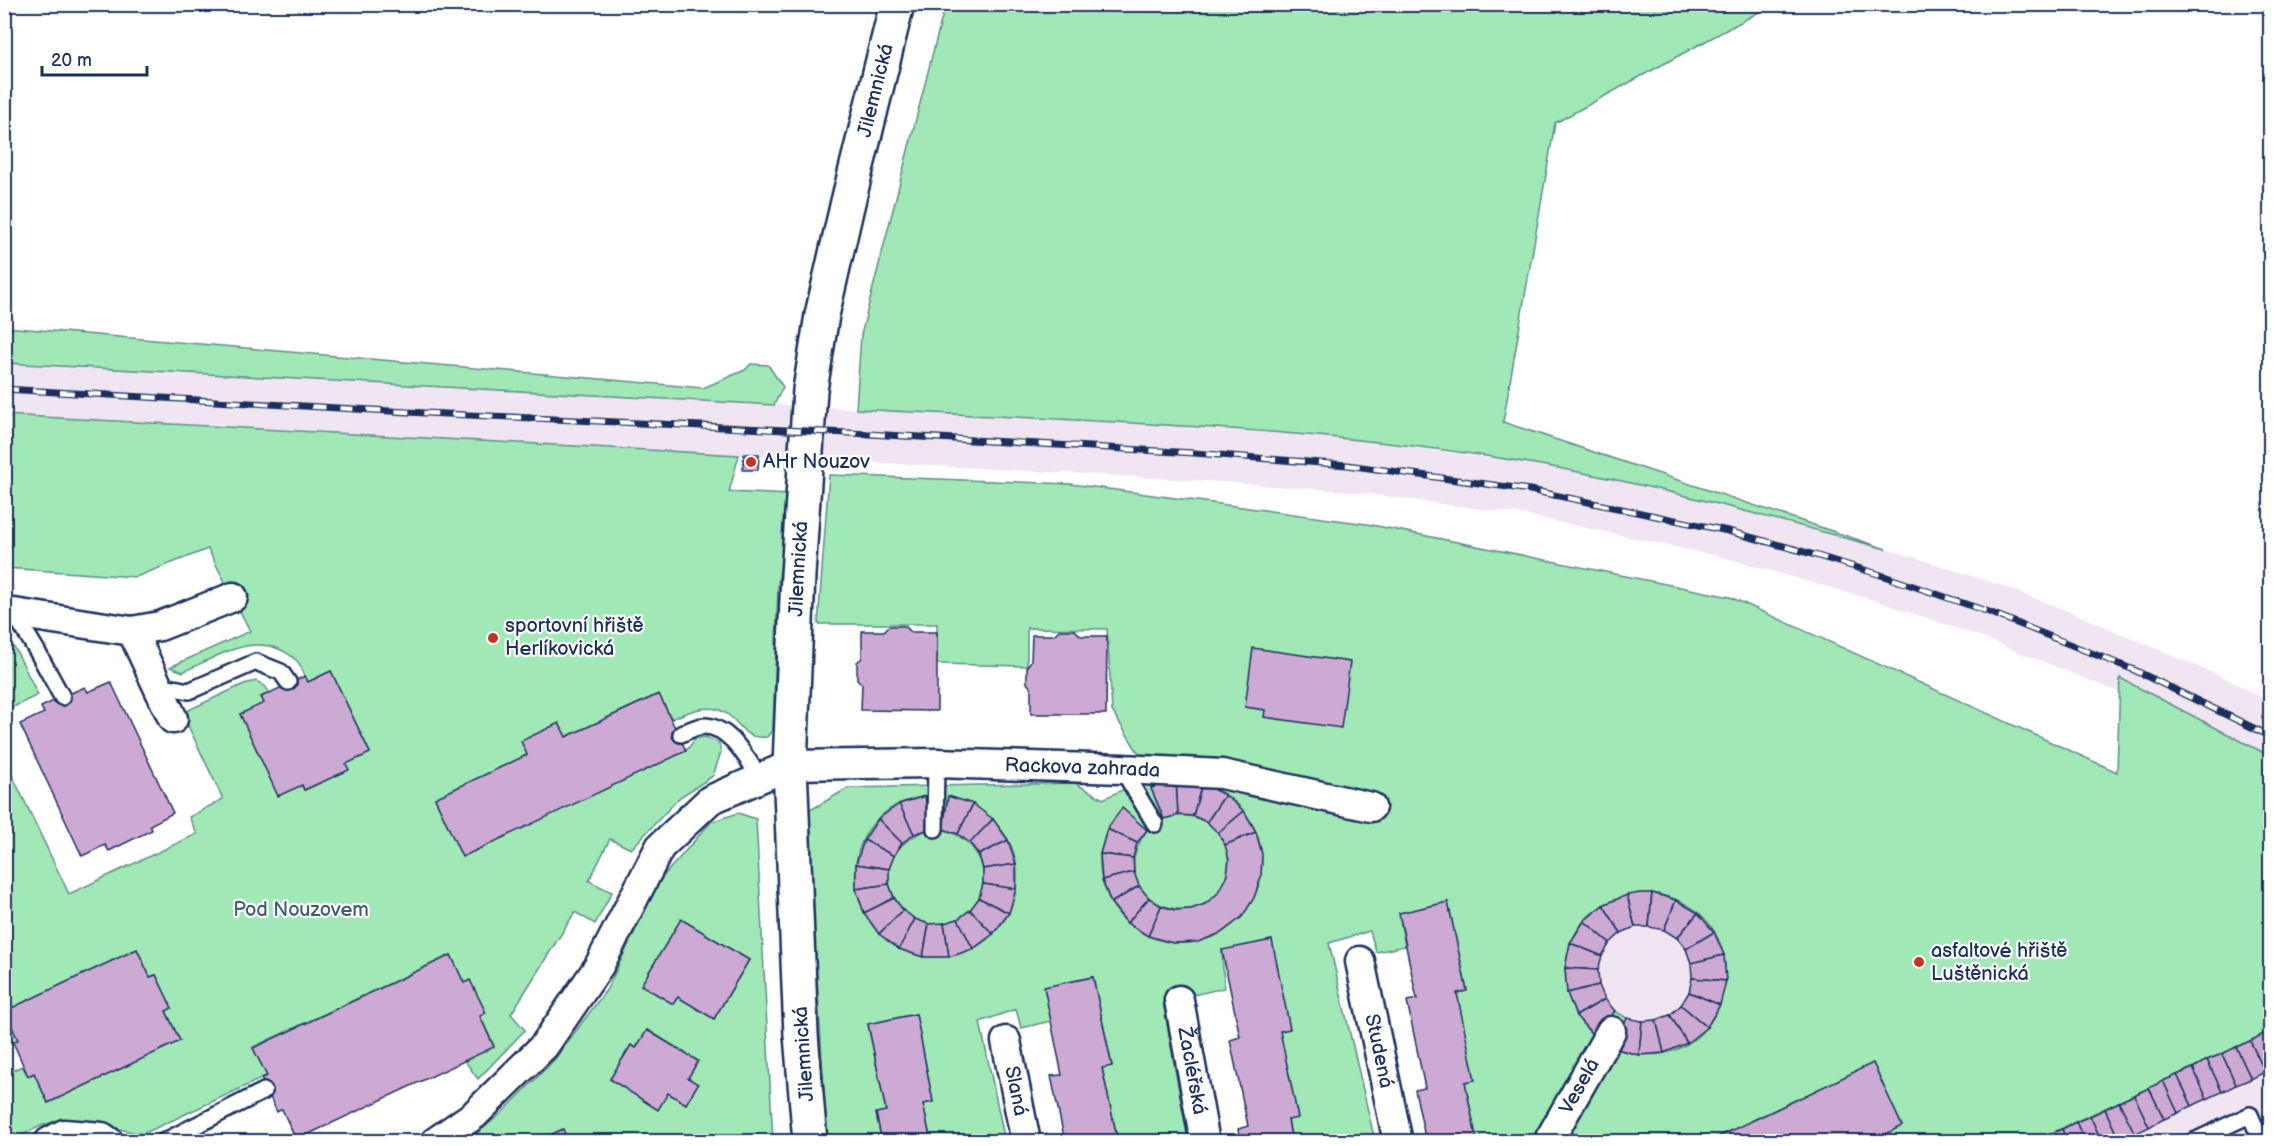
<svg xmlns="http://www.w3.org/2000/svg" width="2275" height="1146" viewBox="0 0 2275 1146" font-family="'Balsamiq Sans',sans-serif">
<rect width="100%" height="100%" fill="#fff"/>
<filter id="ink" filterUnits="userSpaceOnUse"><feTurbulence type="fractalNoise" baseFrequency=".0167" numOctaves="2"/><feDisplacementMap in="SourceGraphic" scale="12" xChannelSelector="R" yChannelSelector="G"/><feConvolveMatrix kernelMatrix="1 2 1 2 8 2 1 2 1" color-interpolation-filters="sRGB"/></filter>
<g filter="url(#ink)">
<!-- built -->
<g fill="#f0e6f2">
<path d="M5 363 1196 427 1349 439 1534 464 1634 483 1733 508 1808 523 2000 585 2076 614 2229 680 2270 702V765L2123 694 1979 636 1870 599 1722 557 1525 515 1344 491 1192 480 5 415Z"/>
<circle cx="1645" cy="974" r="81"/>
<path d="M2265 1033 2270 1044V1141L2047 1142 2044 1136Z"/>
</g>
<!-- green -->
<g fill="#a0e8b5" stroke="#5e8c8a" stroke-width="1.5" fill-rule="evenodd">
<path d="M945 5H1772L1555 123 1503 422 1886 549C1770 518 1653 484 1535 464 1311 425 1082 422 856 409L861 335Z"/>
<path d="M5 327 703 388 745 370 751 364 768 365 783 387 774 405 5 363Z"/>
<path d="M5 415 739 455 729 492 791 495 778 583 773 729 767 737C742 739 744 726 727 714 710 702 689 711 672 719L658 694 566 737 559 723 527 755 435 798 462 856 686 751 696 738 706 737 719 743 721 752 713 776 680 797 631 849 610 839 589 881 612 892 595 924 575 912 511 1014 525 1030 478 1079 465 1061 494 1046 480 1016 485 1013 464 983 451 955 253 1047 267 1076 143 1134C113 1130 81 1113 50 1123 37 1126 24 1135 12 1141H5V1074L22 1066 28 1076 34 1073 48 1103 180 1041 166 1011 171 1008 156 975 150 977 137 949 5 1011 18 1040 5 1047 4 758 69 894 197 834 189 817 223 799 182 713 244 684 256 681 265 686 269 692 261 697 264 703 240 714 305 790 348 770 346 764 370 753 331 671 308 682C304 676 302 666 297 661 261 627 220 655 183 672L170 667 250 631 208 549 136 577 5 568Z"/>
<path d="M829 475 1071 484 1367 524 1730 597 2117 772 2120 678 2270 756V1044L2265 1034 2045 1136 2047 1141H1869L1902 1126 1873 1064 1708 1141H1477L1465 1082 1457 993 1467 991 1448 903 1399 913 1405 946 1376 952 1370 931 1329 943 1375 1141H1292L1288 1120 1280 1031 1290 1029 1271 941 1222 951 1224 988 1163 1002 1188 1141H1118L1102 1068 1112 1066 1093 977 1045 987 1051 1021 1021 1028 1016 1009 980 1022 1005 1141H931L923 1104 933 1102 916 1014 868 1024 886 1111 876 1113 882 1141H827L807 812 848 788 1075 783 1103 799 1153 776 1112 711 1107 629 1027 628V666L937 664V624H818ZM1164 783C1177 784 1192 782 1205 785 1222 790 1238 802 1248 817 1291 882 1227 965 1153 938 1132 930 1114 914 1106 892 1093 862 1102 832 1122 808L1147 830C1094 903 1217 946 1228 867 1230 854 1225 838 1215 829 1199 815 1184 813 1164 819L1151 789ZM925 796 930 829C845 858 910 954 962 916 969 911 977 904 980 896 991 864 973 839 943 829L948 796C1000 811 1031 854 1011 907 1003 927 986 944 967 951 870 988 810 850 899 804 907 800 917 798 925 796ZM1652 893C1775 912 1730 1091 1614 1048L1627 1018 1615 1011 1594 1036C1553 1001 1556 934 1603 905 1618 896 1635 895 1652 893Z"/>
<path d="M5 634 17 652 38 695 5 711Z"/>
<path d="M738 813 756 819 773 1141H568L562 1130 538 1141 467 1142 504 1111 555 1059 607 989 659 881 711 822ZM681 920 749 960 714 1019 678 997 673 1004ZM648 1030 698 1061 688 1078 686 1104 668 1093 658 1109 610 1079 631 1045 636 1048Z"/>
</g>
<!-- building -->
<g fill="#ccaad4" stroke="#1b2f5e" stroke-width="1.5">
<path d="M744 454H759L758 470H743Z"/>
<path d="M889 626H905L911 632H937V711L861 710 862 684 857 679V662L862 658V631H884Z"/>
<path d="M1059 630H1075L1081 636H1107L1106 714H1031V688L1027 683V666L1031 661 1032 635H1054Z"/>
<path d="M1253 648 1350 662 1341 728 1264 717 1265 710 1245 707Z"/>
<path d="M331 671 370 753 346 764 349 770 304 790 302 785 278 796 240 714 264 703 261 697 305 676 308 682Z"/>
<path d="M111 682 173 813 150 825 152 830 109 851 105 845 82 856 20 724 44 713 41 707 62 697 85 687 88 692Z"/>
<path d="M659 694 686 751 462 857 435 798 527 755 521 741 559 723 566 737Z"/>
<path d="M1176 781 1202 784 1193 816 1178 815Z"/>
<path d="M1176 781 1178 815 1164 819 1151 788Z"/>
<path d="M1202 784 1225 795 1207 822 1193 816Z"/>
<path d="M1225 795 1244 811 1218 833 1207 822Z"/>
<path d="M925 796 930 829 914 834 899 804Z"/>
<path d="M948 796 973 804 958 834 943 829Z"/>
<path d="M899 804 914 834 902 843 878 819Z"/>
<path d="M973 804 993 819 970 843 958 834Z"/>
<path d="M1122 808 1147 830 1137 843 1107 829Z"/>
<path d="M1244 811 1256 832 1225 845 1218 833Z"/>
<path d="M878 819 902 843 894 856 864 840Z"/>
<path d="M993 819 1008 840 979 855 970 843Z"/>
<path d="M1107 829 1137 843 1133 858 1100 854Z"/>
<path d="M1256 832 1262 854 1261 877 1254 898 1242 917 1221 933 1198 942 1173 943 1148 936 1161 906 1175 910 1191 909 1205 904 1217 894 1227 875 1229 860 1225 845Z"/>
<path d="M864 840 894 856 889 869 856 864Z"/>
<path d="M1008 840 1016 864 983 869 979 855Z"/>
<path d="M1100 854 1133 858 1134 872 1102 880Z"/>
<path d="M856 864 889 869V884L856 889Z"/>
<path d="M1016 864V889L983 884V869Z"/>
<path d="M1134 872 1139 886 1111 903 1102 880Z"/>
<path d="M889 884 894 898 864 913 856 889Z"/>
<path d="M983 884 1016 889 1009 913 979 898Z"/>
<path d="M1139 886 1149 898 1127 923 1111 903Z"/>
<path d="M1640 893H1652L1649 927H1635L1627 895Z"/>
<path d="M1652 893 1676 900 1664 930 1649 927Z"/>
<path d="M1627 895 1635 927 1621 933 1603 905Z"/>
<path d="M894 898 903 910 879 934 864 913Z"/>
<path d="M979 898 1009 913 993 934 970 910Z"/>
<path d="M1149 898 1161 906 1148 936 1127 923Z"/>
<path d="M1676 900 1698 913 1677 938 1664 930Z"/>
<path d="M1448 902 1467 991 1457 993 1475 1080 1465 1082 1477 1142H1426L1415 1090 1425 1088 1407 1001 1417 999 1399 913Z"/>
<path d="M1603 905 1621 933 1610 943 1584 921Z"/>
<path d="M903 910 915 919 899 949 879 934Z"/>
<path d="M970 910 993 934 973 949 958 919Z"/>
<path d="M1698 913 1714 932 1686 949 1677 938Z"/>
<path d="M681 919 749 960 714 1019 678 997 673 1004 641 985Z"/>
<path d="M915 919 929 924 923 957 899 949Z"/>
<path d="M958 919 973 949 949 957 944 923Z"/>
<path d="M1584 921 1610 943 1602 956 1570 943Z"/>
<path d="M944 923 949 957H923L929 924Z"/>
<path d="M1714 932 1724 955 1691 963 1686 949Z"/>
<path d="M1272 940 1290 1029 1280 1031 1298 1118 1288 1120 1292 1142H1240L1238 1129 1248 1126 1230 1040 1240 1037 1222 950Z"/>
<path d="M1570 943 1602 956 1598 970 1565 968Z"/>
<path d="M137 949 150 977 156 975 172 1008 166 1011 180 1041 48 1103 34 1073 28 1076 13 1042 18 1040 5 1011Z"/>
<path d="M451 955 464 983 470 980 486 1013 480 1016 494 1047 296 1140 282 1109 277 1112 261 1078 267 1076 253 1048Z"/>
<path d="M1724 955 1726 981 1692 978 1691 963Z"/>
<path d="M1565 968 1598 970 1599 985 1567 993Z"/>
<path d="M1093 977 1112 1066 1102 1068 1118 1142H1065L1051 1076 1062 1075 1044 987Z"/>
<path d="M1692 978 1726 981 1720 1005 1689 992Z"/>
<path d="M1599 985 1605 999 1576 1016 1567 993Z"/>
<path d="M1689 992 1720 1005 1707 1027 1681 1005Z"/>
<path d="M1605 999 1615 1011 1594 1036 1576 1016Z"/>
<path d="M1681 1005 1707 1027 1687 1043 1670 1015Z"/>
<path d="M916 1014 933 1102 923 1104 931 1142H882L876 1113 886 1111 868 1024Z"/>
<path d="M1670 1015 1687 1043 1664 1053 1656 1020Z"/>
<path d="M1627 1018 1642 1021 1639 1055 1613 1048Z"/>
<path d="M1656 1020 1664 1053 1639 1055 1642 1021Z"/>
<path d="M647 1030 698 1061 688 1078 698 1084 686 1104 668 1093 658 1110 610 1079 631 1045 636 1048Z"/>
<path d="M2265 1033 2270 1044V1069L2265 1072 2250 1041Z"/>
<path d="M2250 1041 2265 1072 2251 1079 2236 1047Z"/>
<path d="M2236 1047 2251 1079 2236 1085 2222 1054Z"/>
<path d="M2222 1054 2236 1085 2222 1092 2207 1060Z"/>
<path d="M2207 1060 2222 1092 2207 1099 2193 1068Z"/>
<path d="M1873 1063 1902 1126 1869 1142H1708Z"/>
<path d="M2193 1068 2207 1099 2192 1106 2177 1075Z"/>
<path d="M2177 1075 2192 1106 2178 1113 2163 1081Z"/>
<path d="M2163 1081 2178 1113 2164 1119 2149 1088Z"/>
<path d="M2149 1088 2164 1119 2149 1127 2134 1095Z"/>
<path d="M2134 1095 2149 1127 2135 1134 2119 1102Z"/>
<path d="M2119 1102 2135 1134 2119 1140 2105 1109Z"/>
<path d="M2105 1109 2119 1140 2117 1142H2102L2090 1116Z"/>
<path d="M2090 1116 2102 1142H2085L2076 1122Z"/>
<path d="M2076 1122 2085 1142H2067L2062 1129Z"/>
<path d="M563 1129 568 1142H538L537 1141Z"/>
<path d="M2062 1129 2067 1142H2048L2046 1136Z"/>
</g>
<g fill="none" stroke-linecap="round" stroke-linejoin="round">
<defs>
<g id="service">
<path d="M14 613 37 651 62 697"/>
<path d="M156 683 169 687 189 691 256 662 281 672 288 682"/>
<path d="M681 734C687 731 697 726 704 726 730 726 747 759 760 778"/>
<path d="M1122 769 1155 824"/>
<path d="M935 829 936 763"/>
<path d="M163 1142 264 1091"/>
<path d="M2192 1142 2250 1115 2262 1142"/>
</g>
<g id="minor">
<path d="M4 614 14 613 132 631 173 719"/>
<path d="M132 631 160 626 233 597"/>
<path id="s1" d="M1360 961 1398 1142"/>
<path id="s2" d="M1179 1000 1205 1142"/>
<path id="s3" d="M1006 1041 1026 1142"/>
<path d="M49 1142 64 1134 102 1137 109 1142"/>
<path id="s4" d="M435 1142 474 1115 544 1046 599 966 660 847 710 800 790 765 936 763 1122 769 1222 774 1371 807"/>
<path id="s5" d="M1548 1142 1611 1031"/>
</g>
<g id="tertiary">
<path id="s6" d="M810 1142 801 1035 790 765 798 575 810 390 822 315 847 206 897 4"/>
</g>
</defs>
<!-- service casing -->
<use href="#service" stroke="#1b2f5e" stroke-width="20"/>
<!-- minor casing -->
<use href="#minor" stroke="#1b2f5e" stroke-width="33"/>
<!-- tertiary casing -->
<use href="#tertiary" stroke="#1b2f5e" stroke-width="38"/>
<!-- service -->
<use href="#service" stroke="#fff" stroke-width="15"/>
<!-- minor -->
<use href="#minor" stroke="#fff" stroke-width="28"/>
<!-- tertiary -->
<use href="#tertiary" stroke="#fff" stroke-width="33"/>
<defs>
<path id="rail" d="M4 389 425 413 869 434 1194 453 1347 465 1530 490 1728 531 1798 550 1878 574 1989 612 2134 670 2270 736"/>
</defs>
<!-- rail casing -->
<use href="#rail" stroke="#1b2f5e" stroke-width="7"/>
<!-- rail -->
<use href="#rail" stroke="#fff" stroke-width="4.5" stroke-dasharray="14" stroke-linecap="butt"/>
</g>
</g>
<!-- markers -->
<g fill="#c8321e" stroke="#fff" stroke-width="2">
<circle cx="751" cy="462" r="6"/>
<circle cx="493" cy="638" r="6"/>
<circle cx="1919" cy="962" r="6"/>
</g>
<g text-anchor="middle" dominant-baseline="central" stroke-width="4.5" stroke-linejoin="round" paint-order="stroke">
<!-- street labels -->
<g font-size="20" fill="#1b2f5e" stroke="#fff">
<text stroke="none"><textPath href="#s6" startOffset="1060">Jilemnická</textPath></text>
<text stroke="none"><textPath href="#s6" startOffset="574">Jilemnická</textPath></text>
<text stroke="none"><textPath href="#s4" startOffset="825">Rackova zahrada</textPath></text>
<text stroke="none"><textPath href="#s1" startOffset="92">Studená</textPath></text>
<text transform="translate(804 1054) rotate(-94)">Jilemnická</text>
<text stroke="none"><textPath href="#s2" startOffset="72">Žacléřská</textPath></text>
<text stroke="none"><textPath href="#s5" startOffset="64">Veselá</textPath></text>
<text stroke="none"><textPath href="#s3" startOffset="51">Slaná</textPath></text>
</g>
<!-- poi labels -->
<g font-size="20" fill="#1b2f5e" stroke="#fff" text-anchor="start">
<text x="763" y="462">AHr Nouzov</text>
<text x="505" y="626">sportovní hřiště<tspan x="505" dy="23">Herlíkovická</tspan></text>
<text x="1931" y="951">asfaltové hřiště<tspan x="1931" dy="23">Luštěnická</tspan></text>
</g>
<!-- park labels -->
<g font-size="20" fill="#3c5d74" stroke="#fff">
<text x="301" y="910">Pod Nouzovem</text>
</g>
</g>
<!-- margin -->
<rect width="2275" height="1146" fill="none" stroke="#fff" stroke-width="24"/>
<rect x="12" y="12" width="2251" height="1122" fill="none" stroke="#1b2f5e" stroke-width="2" filter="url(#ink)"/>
<!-- scale -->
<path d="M42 66v9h105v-9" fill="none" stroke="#1b2f5e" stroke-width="3"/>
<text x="51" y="66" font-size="18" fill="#1b2f5e" stroke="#ffffff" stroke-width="4.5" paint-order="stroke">20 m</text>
</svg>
